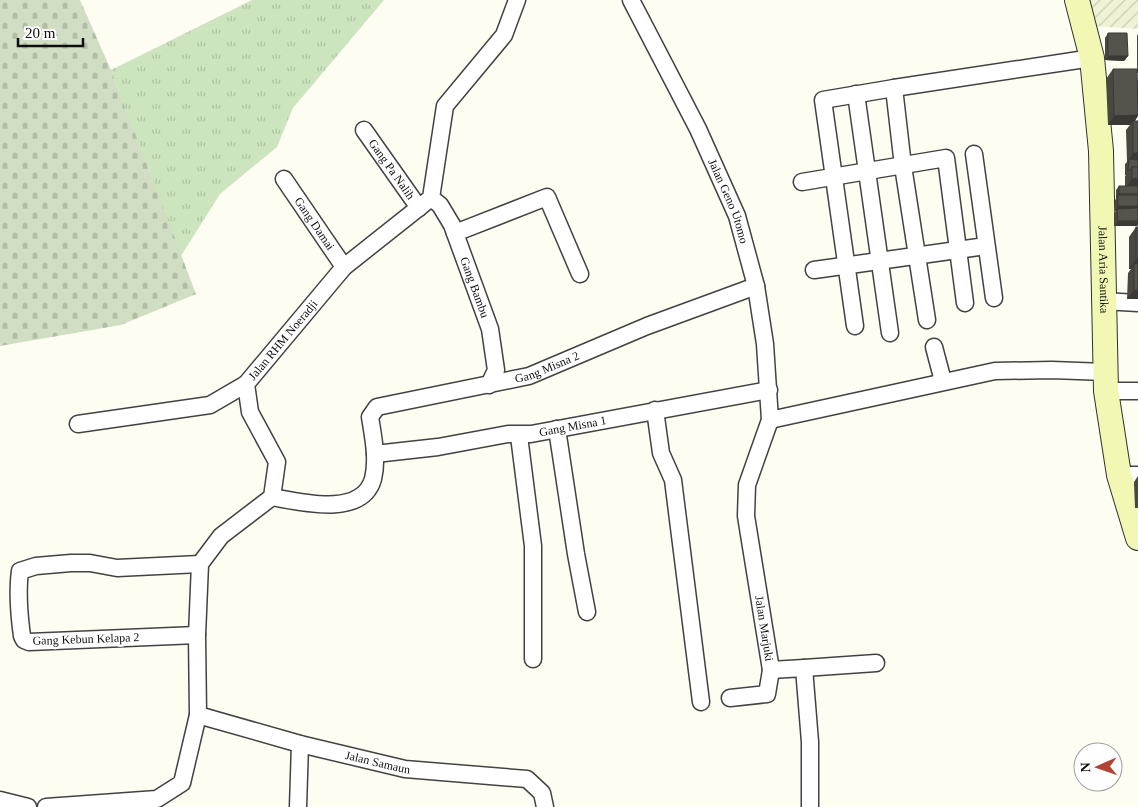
<svg xmlns="http://www.w3.org/2000/svg" width="1138" height="807" viewBox="0 0 1138 807" font-family="Georgia,serif">
<defs>
<pattern id="farmland-furrows" width="10" height="10" patternUnits="userSpaceOnUse" patternTransform="scale(1.25)"><rect width="10" height="10" fill="#eff2d4"/><path d="M-1 1l2-2M0 10L10 0M9 11l2-2" fill="none" stroke="#ccceb5"/></pattern>
<pattern id="grass-tufts" width="24" height="20" patternUnits="userSpaceOnUse" patternTransform="scale(1.25)"><rect width="24" height="20" fill="#cce5be"/><path d="M3 7l-1-3M5 7V3M7 7l1-3M15 17l-1-3M17 17v-4M19 17l1-3" fill="none" stroke="#aec3a2"/></pattern>
<pattern id="cemetery-stones" width="16" height="16" patternUnits="userSpaceOnUse" patternTransform="scale(1.25)"><rect width="16" height="16" fill="#d1dec4"/><path d="M2 7V4a2 2 0 0 1 4 0v3zM10 15v-3a2 2 0 0 1 4 0v3z" fill="#b2bda7"/></pattern>
</defs>
<rect width="100%" height="100%" fill="#fefdf2"/>
<!-- farmland -->
<path fill="url(#farmland-furrows)" d="M1072 0H1138V29L1079 25Z"/>
<!-- grass -->
<path fill="url(#grass-tufts)" d="M252 0H384L293 108 277 147 220 194 181 256 111 70Z"/>
<!-- cemetery -->
<path fill="url(#cemetery-stones)" d="M0 0H80L111 70 196 294 121 325 0 346Z"/>
<g fill="none" stroke-linecap="round" stroke-linejoin="round">
<defs>
<g id="street">
<path id="s1" d="M631 0 698 129 737 216 756 286 765 344 770 420 747 485 746 516 771 670 804 668 810 742V807"/>
<path d="M856 94 890 333"/>
<path id="s2" d="M364 130 419 208"/>
<path d="M974 154 994 298"/>
<path id="s3" d="M284 179 344 267"/>
<path d="M802 182 946 158 965 303"/>
<path id="s4" d="M431 198 440 205 452 225 490 329 496 370 489 385"/>
<path d="M455 233 547 197 580 274"/>
<path d="M814 270 986 246"/>
<path d="M1103 301 1138 303"/>
<path d="M927 320 903 166 894 88 1092 58"/>
<path d="M855 326 823 100 894 88"/>
<path d="M934 347 943 381"/>
<path d="M1106 391H1138"/>
<path d="M655 410 661 453 673 480 701 702"/>
<path d="M770 420 995 371 1052 370 1105 372"/>
<path d="M78 424 210 405 246 384"/>
<path d="M557 429 576 554 587 612"/>
<path d="M519 436 533 546V659"/>
<path id="s5" d="M375 454 438 447 508 434H531L769 390"/>
<path d="M1119 475H1138"/>
<path id="s6" d="M272 497C300 502 362 518 373 479 378 459 373 436 370 417L377 407 529 376 647 326 756 286"/>
<path d="M197 635 29 642 24 640 22 636C19 614 17 593 20 571L36 566 71 563H90L117 568 200 564"/>
<path d="M804 668 876 663"/>
<path d="M730 698 767 694 771 670"/>
<path id="s7" d="M198 715 300 744 405 769 527 779 542 793 545 807"/>
<path d="M0 800 28 807"/>
<path id="s8" d="M46 807 157 799 182 783 198 715 197 635 200 564 221 536 272 497 277 462 250 412 246 384 344 267 431 198 445 106 504 35 517 0"/>
<path d="M298 807 300 744"/>
</g>
<g id="secondary">
<path id="s9" d="M1077 0 1092 58 1101 151 1106 391 1119 475 1138 538"/>
</g>
</defs>
<!-- street casing -->
<use href="#street" stroke="#424242" stroke-width="19"/>
<!-- secondary casing -->
<use href="#secondary" stroke="#313131" stroke-width="26"/>
<!-- street -->
<use href="#street" stroke="#fff" stroke-width="16"/>
<!-- secondary -->
<use href="#secondary" stroke="#f3f7b4" stroke-width="24"/>
</g>
<!-- wall -->
<g fill="#4a4741">
<path d="M1108 33 1128 56 1124 61 1105 60V38Z"/>
<path d="M1138 34V73H1137V36Z"/>
<path d="M1113 69 1138 80V79V116L1135 121 1137 226H1114V213L1116 211H1115V200L1116 199V190L1119 186H1125V176L1126 175H1125V164L1127 162 1126 130 1130 125H1108L1106 79Z"/>
<path d="M1136 227H1138V299H1127L1128 273 1131 269H1129V237Z"/>
<path d="M1138 476V508H1135L1134 482Z"/>
</g>
<!-- shaded-wall -->
<g fill="#3c3935">
<path d="M1108 56H1128L1124 61 1105 60Z"/>
<path d="M1138 115 1133 124V121L1130 125H1108L1114 116Z"/>
<path d="M1133 153H1138V162L1129 160Z"/>
<path d="M1138 178V188H1125L1132 179Z"/>
<path d="M1119 194H1138V197L1118 195 1115 199Z"/>
<path d="M1118 206H1138V210L1117 209 1115 211Z"/>
<path d="M1118 221H1138V225L1137 226H1114Z"/>
<path d="M1136 259H1138V269L1134 264 1131 269H1129Z"/>
<path d="M1134 290H1138V299H1127Z"/>
</g>
<!-- building -->
<g fill="#56524c" stroke="#3c3935">
<path d="M1108 33H1127L1128 56H1108Z"/>
<path d="M1113 69H1137L1138 115 1114 116Z"/>
<rect x="1133" y="121" width="5" height="32"/>
<path d="M1129 159 1138 160V167H1132L1130 170H1128Z"/>
<path d="M1132 167H1138V178L1132 179Z"/>
<rect x="1119" y="186" width="19" height="8"/>
<rect x="1118" y="195" width="20" height="11"/>
<path d="M1138 208V221H1118L1117 209Z"/>
<rect x="1136" y="227" width="2" height="32"/>
<rect x="1134" y="264" width="4" height="26"/>
</g>
<g text-anchor="middle" dominant-baseline="central" stroke-width="5" stroke-linejoin="round" paint-order="stroke">
<!-- street labels -->
<g font-size="12" fill="#0f0f0f" stroke="#fff">
<text stroke="none"><textPath href="#s2" startOffset="48">Gang Pa Nalih</textPath></text>
<text stroke="none"><textPath href="#s1" startOffset="224">Jalan Geno Utomo</textPath></text>
<text stroke="none"><textPath href="#s3" startOffset="54">Gang Damai</textPath></text>
<text stroke="none"><textPath href="#s9" startOffset="272">Jalan Aria Santika</textPath></text>
<text stroke="none"><textPath href="#s4" startOffset="101">Gang Bambu</textPath></text>
<text stroke="none"><textPath href="#s8" startOffset="639">Jalan RHM Noeradji</textPath></text>
<text stroke="none"><textPath href="#s6" startOffset="362">Gang Misna 2</textPath></text>
<text stroke="none"><textPath href="#s5" startOffset="200">Gang Misna 1</textPath></text>
<text stroke="none"><textPath href="#s1" startOffset="662">Jalan Marjuki</textPath></text>
<text transform="translate(86 639) rotate(-2)">Gang Kebun Kelapa 2</text>
<text stroke="none"><textPath href="#s7" startOffset="186">Jalan Samaun</textPath></text>
</g>
</g>
<!-- north arrow -->
<g transform="translate(1098 767) rotate(268)"><circle r="24" fill="#ffffff" stroke="#9f9f9f"/>
<path d="M0-4L9 19L0 12L-9 19Z" fill="#b14335"/>
<text y="-8" font-size="14" font-weight="bold" text-anchor="middle" fill="#0f0f0f">N</text>
</g>
<!-- scale -->
<path d="M18 38v8h65v-8" fill="none" stroke="#0f0f0f" stroke-width="2.5"/>
<text x="25" y="38" font-size="15" fill="#0f0f0f" stroke="#ffffff" stroke-width="4" paint-order="stroke">20 m</text>
</svg>
